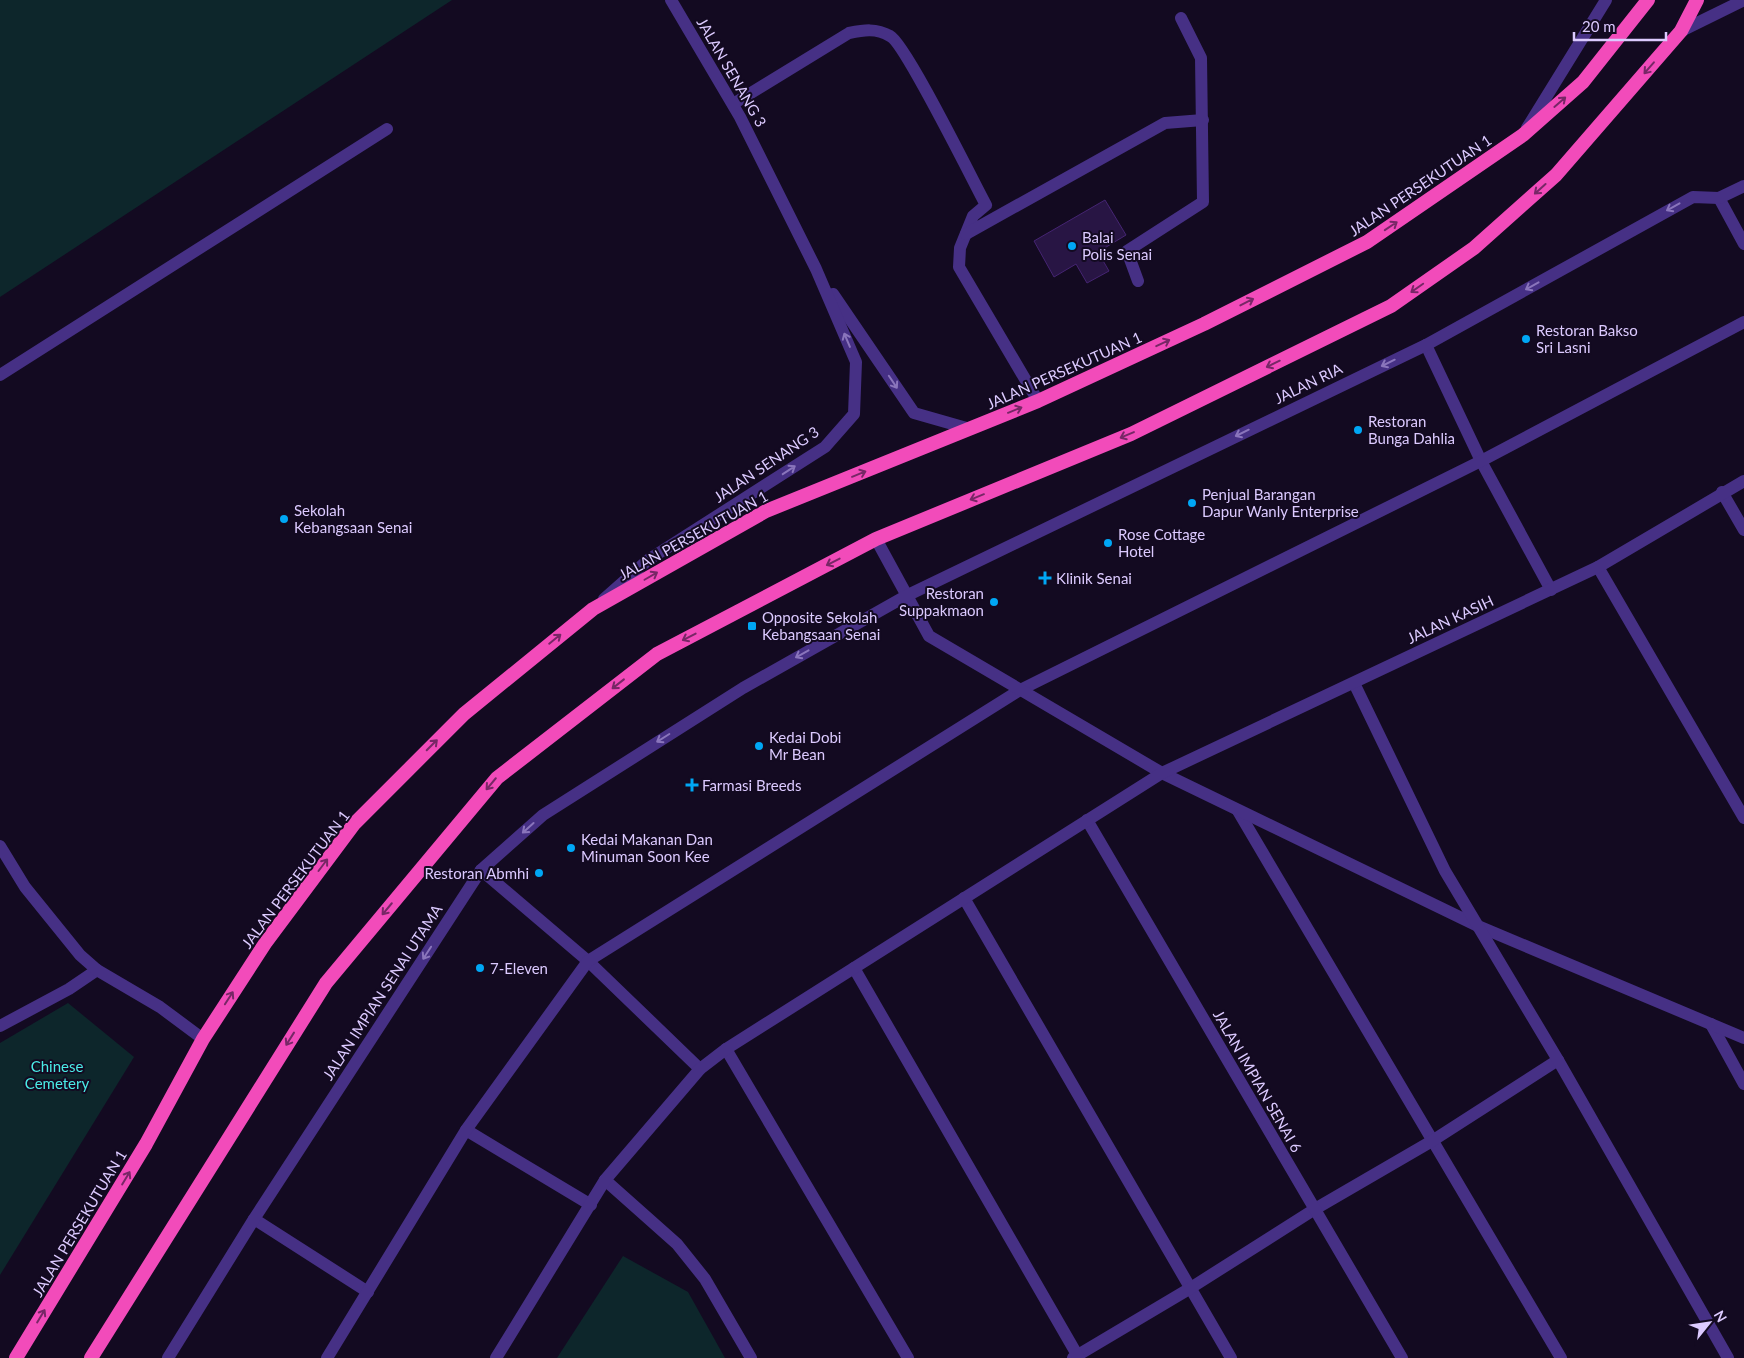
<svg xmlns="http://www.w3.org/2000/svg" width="1744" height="1358" viewBox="0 0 1744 1358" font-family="Lato,sans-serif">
<rect width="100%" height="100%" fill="#130a21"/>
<!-- green -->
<g fill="#0d262b">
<path d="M0 0H452L0 297Z"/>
<path d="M68 1003 134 1057 0 1275V1043Z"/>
<path d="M623 1256 688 1292 725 1358H557Z"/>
</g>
<!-- building -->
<path fill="#281544" stroke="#452472" d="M1105 200 1126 235 1098 252 1109 271 1087 283 1076 264 1054 277 1034 241Z"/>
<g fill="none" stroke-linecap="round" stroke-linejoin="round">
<!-- service -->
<g stroke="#463085" stroke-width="12">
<path d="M733 104 849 33C864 30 876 28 890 36 905 43 973 181 986 205L973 216 960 248 959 267 1038 401"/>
<path d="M966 234 1165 123 1203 120"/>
<path d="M1138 281 1127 251 1203 202 1201 58 1181 18"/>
<path d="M1426 345 1481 461 1551 590"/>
<path d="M0 375 387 129"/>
<path d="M1722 492 1744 530"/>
<path d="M1238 811 1561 1358"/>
<path d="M481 870 588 961 700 1069"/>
<path d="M964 898 1231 1358"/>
<path d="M1711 1024 1744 1084"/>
<path d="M0 1026 69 989 97 970"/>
<path d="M726 1049 908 1358"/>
<path d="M466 1130 591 1205"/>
<path d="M254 1219 368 1292"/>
<path d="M327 1358 466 1130 588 961 1020 690 1481 461 1744 322"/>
<path d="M1073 1358 1189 1289 1315 1209 1432 1141 1558 1060"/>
</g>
<!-- minor -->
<g stroke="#463085" stroke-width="12">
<path d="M1681 31 1744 0"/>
<path d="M1719 198 1744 244"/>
<path d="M833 294 914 413 970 429"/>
<path d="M876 539 929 636 1162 773 1478 926 1744 1038"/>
<path d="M1598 567 1744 818"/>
<path d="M604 599 648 560 825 447 854 414 856 362 816 269 740 117 671 0"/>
<path d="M1354 683 1445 871 1558 1060 1728 1358"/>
<path d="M1087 820 1402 1358"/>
<path d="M854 968 1079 1358"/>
<path d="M605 1180 677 1244 705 1279 751 1358"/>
<path d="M168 1358 254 1219 481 870 543 815 743 688 906 596 1426 345 1693 197 1719 198 1744 186"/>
<path d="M496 1358 605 1180 700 1069 726 1049 1162 773 1598 567 1744 481"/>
</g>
<!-- tertiary -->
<g stroke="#463085" stroke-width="12">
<path d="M1527 128 1606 0"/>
<path d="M0 846 25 887 80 955 97 970 160 1007 203 1039"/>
</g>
<!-- trunk -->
<g stroke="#f24bba" stroke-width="14">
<path d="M16 1358 146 1144 203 1039 266 942 354 824 464 714 593 609 766 511 1038 401 1204 324 1367 242 1523 135 1583 82 1648 0"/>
<path d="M91 1358 326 983 497 778 657 654 876 539 1131 434 1391 306 1474 248 1556 175 1681 31 1697 0"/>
</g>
</g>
<!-- one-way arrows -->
<defs><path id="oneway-shaft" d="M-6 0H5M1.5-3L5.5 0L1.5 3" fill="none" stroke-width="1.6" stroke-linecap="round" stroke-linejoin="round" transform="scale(1.25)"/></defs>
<g stroke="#772766">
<use href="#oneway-shaft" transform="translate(1649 68) rotate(131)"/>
<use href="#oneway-shaft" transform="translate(1560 102) rotate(-41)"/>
<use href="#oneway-shaft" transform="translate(1540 189) rotate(138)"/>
<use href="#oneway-shaft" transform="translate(1391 226) rotate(-34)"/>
<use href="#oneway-shaft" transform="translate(1417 288) rotate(145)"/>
<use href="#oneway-shaft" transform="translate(1247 302) rotate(-27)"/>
<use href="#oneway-shaft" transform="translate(1163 343) rotate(-25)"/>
<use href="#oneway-shaft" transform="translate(1273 364) rotate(154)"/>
<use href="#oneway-shaft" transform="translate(1015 410) rotate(-22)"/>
<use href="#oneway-shaft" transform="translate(1127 435) rotate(157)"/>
<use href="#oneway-shaft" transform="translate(859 474) rotate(-22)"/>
<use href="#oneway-shaft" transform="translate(977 497) rotate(158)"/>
<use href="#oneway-shaft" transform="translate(833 562) rotate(153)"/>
<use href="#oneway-shaft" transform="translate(651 576) rotate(-30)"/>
<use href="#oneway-shaft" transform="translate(689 637) rotate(153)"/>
<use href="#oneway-shaft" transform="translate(555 639) rotate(-39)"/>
<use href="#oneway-shaft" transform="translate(618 684) rotate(142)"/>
<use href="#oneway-shaft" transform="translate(432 745) rotate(-45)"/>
<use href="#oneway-shaft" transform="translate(491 784) rotate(130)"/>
<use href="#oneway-shaft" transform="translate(323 865) rotate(-53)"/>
<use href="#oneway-shaft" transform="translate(387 909) rotate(130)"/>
<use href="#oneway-shaft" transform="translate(229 998) rotate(-57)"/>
<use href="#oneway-shaft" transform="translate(290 1039) rotate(122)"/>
<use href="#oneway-shaft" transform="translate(126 1178) rotate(-59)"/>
<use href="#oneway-shaft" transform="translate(41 1316) rotate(-59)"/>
</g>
<g stroke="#8a75bc">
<use href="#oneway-shaft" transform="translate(1673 207) rotate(151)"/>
<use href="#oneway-shaft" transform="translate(1532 286) rotate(151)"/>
<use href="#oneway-shaft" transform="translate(847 340) rotate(-113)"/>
<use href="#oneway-shaft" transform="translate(1388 363) rotate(154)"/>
<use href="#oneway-shaft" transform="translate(893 382) rotate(56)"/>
<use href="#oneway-shaft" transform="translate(1242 433) rotate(154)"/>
<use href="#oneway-shaft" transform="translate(789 470) rotate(-33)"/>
<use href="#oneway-shaft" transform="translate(802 654) rotate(151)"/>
<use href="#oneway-shaft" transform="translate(663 738) rotate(148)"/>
<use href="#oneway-shaft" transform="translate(528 828) rotate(138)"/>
<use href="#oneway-shaft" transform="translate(427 953) rotate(123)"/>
</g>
<!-- markers -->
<g fill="#00a7f5" stroke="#130a21" stroke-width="2">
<circle cx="1072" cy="246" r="5"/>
<circle cx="1526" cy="339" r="5"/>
<circle cx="1358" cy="430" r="5"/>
<circle cx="1192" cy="503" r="5"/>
<circle cx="284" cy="519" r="5"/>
<circle cx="1108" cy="543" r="5"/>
<path d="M1042.5 570.5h5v5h5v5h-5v5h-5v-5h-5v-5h5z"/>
<circle cx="994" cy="602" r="5"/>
<rect x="747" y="621" width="10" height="10" rx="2.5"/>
<circle cx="759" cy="746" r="5"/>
<path d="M689.5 777.5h5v5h5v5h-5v5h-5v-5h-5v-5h5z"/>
<circle cx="571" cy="848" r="5"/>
<circle cx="539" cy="873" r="5"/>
<circle cx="480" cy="968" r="5"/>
</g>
<g text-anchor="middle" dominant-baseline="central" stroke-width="4" stroke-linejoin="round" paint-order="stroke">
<!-- street labels -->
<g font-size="15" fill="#dccaff" stroke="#130a21">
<text transform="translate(732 72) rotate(60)">JALAN SENANG 3</text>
<text transform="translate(1420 185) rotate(-34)">JALAN PERSEKUTUAN 1</text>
<text transform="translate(1064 370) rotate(-24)">JALAN PERSEKUTUAN 1</text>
<text transform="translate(1308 383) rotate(-26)">JALAN RIA</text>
<text transform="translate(766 464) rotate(-34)">JALAN SENANG 3</text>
<text transform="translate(693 535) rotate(-29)">JALAN PERSEKUTUAN 1</text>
<text transform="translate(1450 619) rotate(-25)">JALAN KASIH</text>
<text transform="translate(295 879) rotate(-53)">JALAN PERSEKUTUAN 1</text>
<text transform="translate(382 992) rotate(-57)">JALAN IMPIAN SENAI UTAMA</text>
<text transform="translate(1258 1081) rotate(60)">JALAN IMPIAN SENAI 6</text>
<text transform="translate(79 1223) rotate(-59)">JALAN PERSEKUTUAN 1</text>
</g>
<!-- poi labels -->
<g font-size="15" fill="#dccaff" stroke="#130a21" text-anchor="start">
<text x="1082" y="237">Balai<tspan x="1082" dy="17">Polis Senai</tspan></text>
<text x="1536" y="330">Restoran Bakso<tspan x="1536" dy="17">Sri Lasni</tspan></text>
<text x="1368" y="421">Restoran<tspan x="1368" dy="17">Bunga Dahlia</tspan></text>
<text x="1202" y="494">Penjual Barangan<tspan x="1202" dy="17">Dapur Wanly Enterprise</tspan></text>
<text x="294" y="510">Sekolah<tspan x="294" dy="17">Kebangsaan Senai</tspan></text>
<text x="1118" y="534">Rose Cottage<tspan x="1118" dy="17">Hotel</tspan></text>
<text x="1056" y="578">Klinik Senai</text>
<text x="984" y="593" text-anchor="end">Restoran<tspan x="984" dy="17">Suppakmaon</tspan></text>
<text x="762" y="617">Opposite Sekolah<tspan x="762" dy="17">Kebangsaan Senai</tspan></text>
<text x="769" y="737">Kedai Dobi<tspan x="769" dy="17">Mr Bean</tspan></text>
<text x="702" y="785">Farmasi Breeds</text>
<text x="581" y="839">Kedai Makanan Dan<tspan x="581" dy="17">Minuman Soon Kee</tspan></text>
<text x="529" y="873" text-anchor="end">Restoran Abmhi</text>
<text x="490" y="968">7-Eleven</text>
</g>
<!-- park labels -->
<g font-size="15" fill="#4aebe6" stroke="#130a21">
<text x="57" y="1066">Chinese<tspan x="57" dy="17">Cemetery</tspan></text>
</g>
</g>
<!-- north arrow -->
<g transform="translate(1709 1323) rotate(60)" stroke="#130a21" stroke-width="4" paint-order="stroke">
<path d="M0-4L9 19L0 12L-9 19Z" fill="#dccaff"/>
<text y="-8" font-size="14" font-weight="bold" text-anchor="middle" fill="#dccaff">N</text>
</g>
<!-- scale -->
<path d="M1574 32v8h92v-8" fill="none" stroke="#dccaff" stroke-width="2.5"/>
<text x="1582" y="32" font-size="15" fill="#dccaff" stroke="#130a21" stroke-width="4" paint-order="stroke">20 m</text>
</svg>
